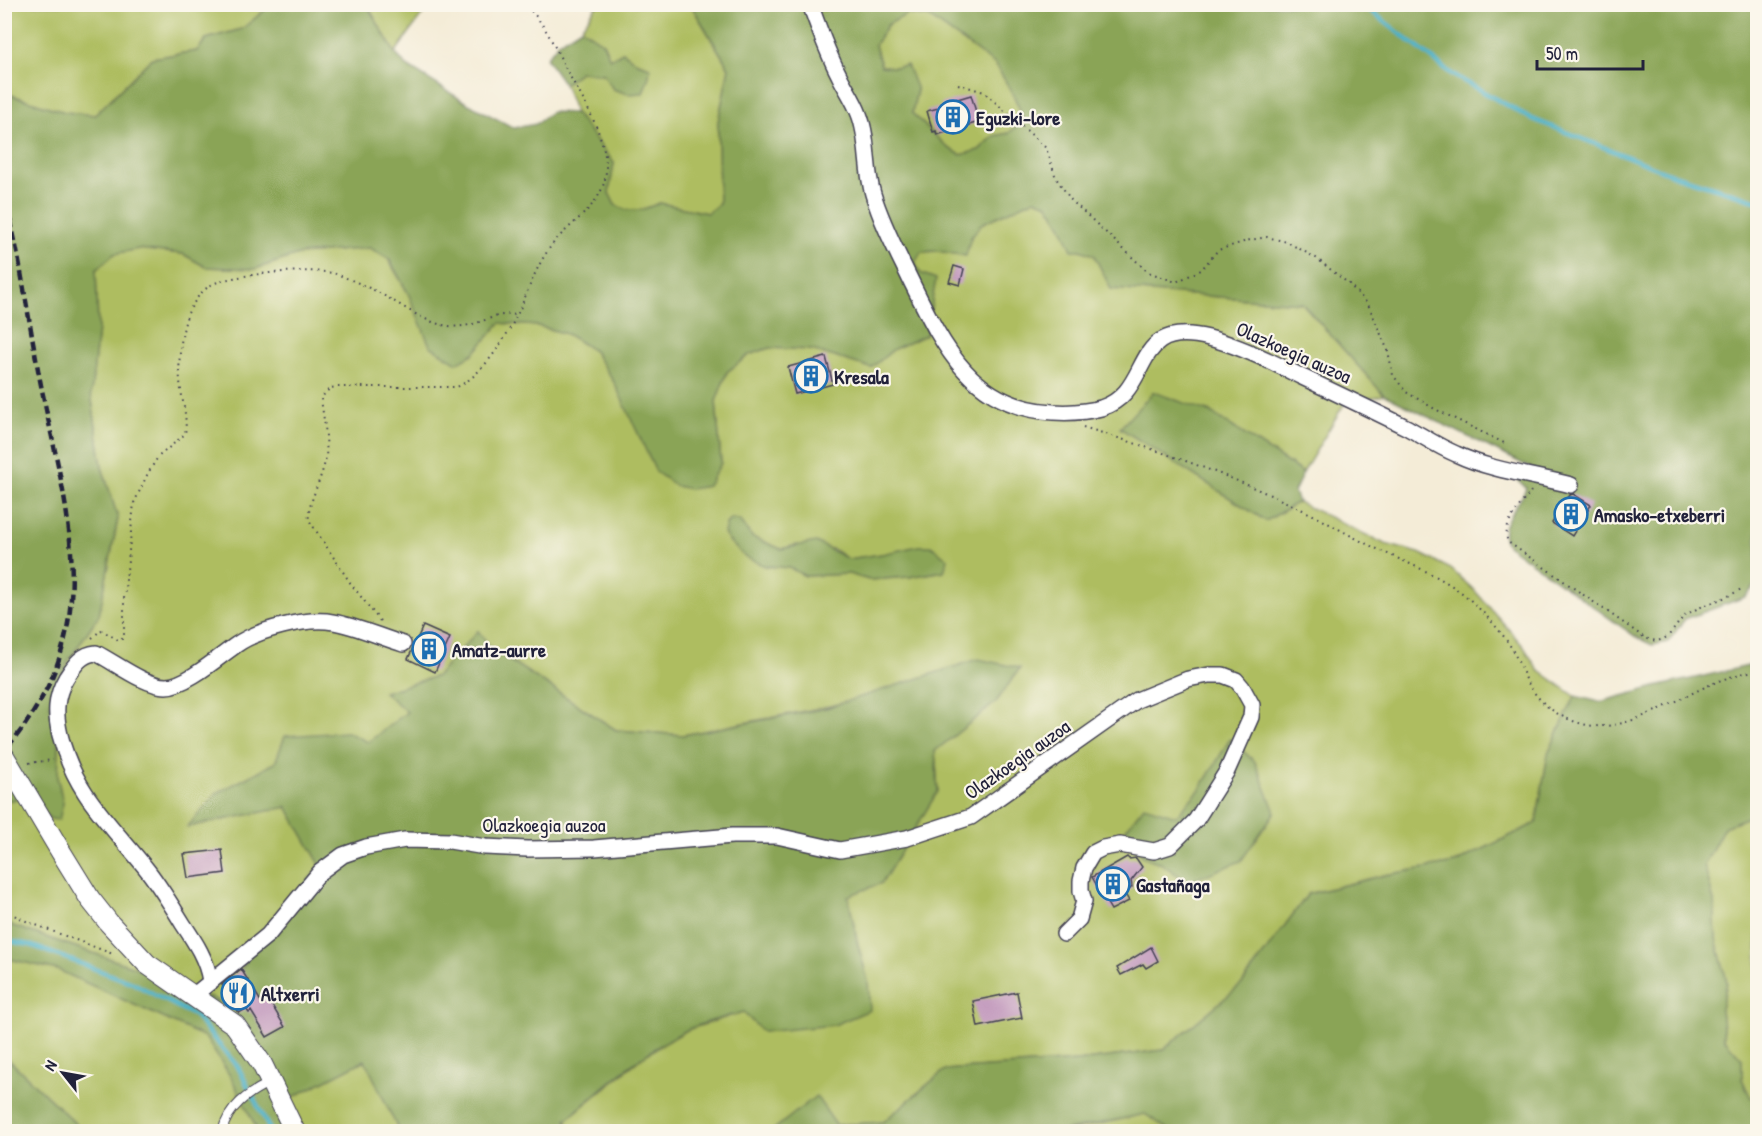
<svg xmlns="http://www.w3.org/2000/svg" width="1762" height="1136" viewBox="0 0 1762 1136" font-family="'Patrick Hand',sans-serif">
<rect width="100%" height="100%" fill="#fbf7ec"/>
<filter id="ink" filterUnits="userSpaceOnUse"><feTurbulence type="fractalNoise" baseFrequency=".0167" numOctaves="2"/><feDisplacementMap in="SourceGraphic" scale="12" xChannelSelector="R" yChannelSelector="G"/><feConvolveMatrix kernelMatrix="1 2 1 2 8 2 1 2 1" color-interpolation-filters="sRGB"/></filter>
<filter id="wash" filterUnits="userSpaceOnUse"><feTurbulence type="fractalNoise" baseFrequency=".008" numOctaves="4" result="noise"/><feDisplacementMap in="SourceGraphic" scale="24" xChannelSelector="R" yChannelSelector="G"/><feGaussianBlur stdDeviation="1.35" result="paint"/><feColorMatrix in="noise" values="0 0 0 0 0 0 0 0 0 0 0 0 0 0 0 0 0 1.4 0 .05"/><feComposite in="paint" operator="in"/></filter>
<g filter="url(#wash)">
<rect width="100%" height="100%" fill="#f4ecd7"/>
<!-- green -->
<g fill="#aebd60" stroke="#68704e" stroke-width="1.5" fill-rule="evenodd">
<path d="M5 5H271L242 29 206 39 197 51 152 58 95 115 65 112 5 93Z"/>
<path d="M367 5H429L395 53Z"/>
<path d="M593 5H691L729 68 718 122 719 204 707 213 660 203 641 210H626L615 205 609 193 614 163 575 113 564 84 580 72 603 74 650 67 638 63 623 52 610 59 603 43 581 28 596 7Z"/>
<path d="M907 14 929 17 996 65 1012 92 1024 119 1009 133 994 136 979 150 961 155 948 148 912 113 917 90 895 67 881 66 875 45 887 25Z"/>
<path d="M1035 199 1048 204 1061 225 1081 250 1094 255 1111 289 1302 303 1384 395 1344 404 1303 473 1210 412 1266 521 1298 502 1385 544 1419 553 1451 569 1476 592 1524 647 1538 670 1575 696 1548 754 1536 823 1455 863 1385 875 1308 894 1242 984 1163 1050 1078 1061 945 1070 883 1122 835 1125 816 1097 772 1131H571L566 1120 644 1056 687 1030 743 1012 763 1032 868 981 858 945 848 896 938 791 935 751 996 702 1020 668 683 735 616 730 492 649 478 631 437 676 385 692 562 728 275 763 217 793 188 827 287 807 321 866 261 934 223 1003 143 970 13 926 5 921 4 800H13L22 796 63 803 58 780 59 741 50 704 68 661 99 615 118 519 102 467 91 393 98 328 96 270 114 254 138 249 183 254 206 267 255 269 301 254 370 248 388 259 408 293 473 354 500 323 538 326 567 334 594 351 614 382 636 425 721 463 716 401 727 372 749 355 769 348 812 350 871 368 894 349 926 335 920 273 915 262 921 252 938 251 965 256 971 237 981 224ZM739 520 752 537 781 549 796 545 833 549 848 559 882 554 944 571 909 577 869 580 849 574 805 576 790 568 765 566Z"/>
<path d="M1757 813 1758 1097 1751 1099 1742 1079V1059L1724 1039 1721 1009 1727 982 1716 939 1714 901 1704 865 1724 827Z"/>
<path d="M5 958 58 970 205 1037 231 1077 258 1131H92L78 1126 8 1059 5 1049Z"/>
<path d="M365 1060 399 1131H304L289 1099Z"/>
<path d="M1145 1114 1172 1131 1065 1132Z"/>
</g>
<!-- forest -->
<g fill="#8aa456" stroke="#566348" stroke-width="1.5" fill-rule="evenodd">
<path d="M271 5H367L395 53 407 66 465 102 514 128 536 124 551 112 575 113 614 163 609 193 615 205 626 210H641L660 203 707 213 719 204 718 122 729 68 691 5H1757V584L1745 597 1685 619 1668 642 1652 645 1636 637 1507 545C1494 524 1520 507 1526 488L1517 479 1531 468 1384 395 1302 303 1111 289 1094 255 1081 250H1072L1061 225 1048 204 1035 199 981 224 971 237 966 256 938 251 921 252 915 262 920 273 936 279 926 335 894 349 871 368 812 350 769 348 749 355 727 372 716 401 721 463 708 486 690 489 676 486 656 472 614 382 594 351 567 334 538 326 500 323 473 354 457 363 430 346 408 293 389 259 370 248 301 254 255 269 206 267 183 254 138 249 114 254 96 270 98 328 91 394 102 467 118 518 99 615 68 661 50 704 59 741 58 780 63 803 59 820 51 819 22 796 13 800H5L4 93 65 112 95 115 152 58 197 51 206 39 242 29ZM907 14 929 17 996 65 1012 92 1024 119 1009 133 994 136 979 150 961 155 948 148 912 113 917 90 907 65 895 67 881 66 875 45 887 25Z"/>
<path d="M581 28 603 43 610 59 623 52 638 63 650 67 649 76 643 93 628 94 613 89 603 74 580 72 564 84 546 58 559 42Z"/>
<path d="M1153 392 1210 412 1303 473 1294 492 1298 502 1266 521 1120 428Z"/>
<path d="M731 519 739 520 752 537 781 549 816 542 848 559 882 554 918 546H931L948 559 944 571 909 577 869 580 849 574 805 576 790 568 765 566 745 557 728 540 724 533 726 524Z"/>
<path d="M478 631 492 649 616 730 683 735 826 708 978 659 1020 668 996 702 935 751 938 791 882 883 848 896 858 945 868 981 870 1010 834 1025 763 1032 743 1012C724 1018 702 1022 685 1031 641 1053 603 1088 566 1120L571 1131H399L365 1060 289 1099 304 1131H258L231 1077 205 1037 58 970 5 958 4 921 13 926 143 970 223 1003 261 934 321 866 287 807 187 827 217 793 275 763 285 736 347 732 368 742 407 712 384 692 437 676Z"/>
<path d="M1757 664V813L1724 827 1704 865 1714 901 1716 939 1727 982 1721 1009 1724 1039 1742 1059V1079L1751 1098 1757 1097V1131L1172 1132 1145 1114 1059 1132 772 1131 816 1096 836 1125 883 1122 945 1070 1078 1061 1163 1050 1242 984 1308 894 1385 875 1455 863 1536 823 1548 754 1575 696 1600 702 1655 687Z"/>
<path d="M1230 739 1255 762 1275 812 1241 861 1188 882 1160 863 1142 856 1125 830 1144 806 1176 816 1200 789Z"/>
<path d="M5 1049 8 1059 78 1126 92 1131H5Z"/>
</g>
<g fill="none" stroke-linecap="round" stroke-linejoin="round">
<!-- stream -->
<g stroke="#49b0c8" stroke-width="4.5">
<path d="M1362 4 1453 75 1530 118 1674 175 1758 201"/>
<path d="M4 940 30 945 133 983 195 1016 238 1067 271 1132"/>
</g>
</g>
<g id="blocks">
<!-- building -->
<g fill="#c095bb">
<path d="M971 95 979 122 937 135 936 131 933 132 927 111 942 107 941 104Z"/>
<path d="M954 266 964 269 960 285 949 282Z"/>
<path d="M826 357 833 384 795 394 788 367Z"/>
<path d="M1573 494 1591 505 1572 536 1552 523 1570 495Z"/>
<path d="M423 626 450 638 435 672 408 659Z"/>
<path d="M222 850 225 873 188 878 184 854Z"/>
<path d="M1127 857 1129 859 1136 858 1142 867 1131 881 1132 887 1125 894 1129 901 1111 910 1092 877Z"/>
<path d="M1151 947 1158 961 1146 968 1143 964 1121 975 1117 968Z"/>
<path d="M241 969 260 1000 267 997 285 1027 267 1037 251 1011 249 1013 246 1009 239 1013 222 985Z"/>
<path d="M1017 992 1022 1018 978 1027 973 1001Z"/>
</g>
</g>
</g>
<g filter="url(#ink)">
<use href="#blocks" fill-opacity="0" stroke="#424052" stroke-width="1.5"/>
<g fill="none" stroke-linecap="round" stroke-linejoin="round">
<defs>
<path id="service" d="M222 1132C228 1107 248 1093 269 1083"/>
<g id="minor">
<path d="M810 4C819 29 827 52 839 75 845 88 854 100 859 114 869 139 865 168 873 194 882 224 897 252 910 279 942 344 971 408 1053 412 1069 413 1086 412 1101 408 1155 391 1128 318 1209 338 1240 346 1271 361 1300 376 1336 393 1372 410 1408 428 1424 437 1439 447 1456 454 1492 471 1533 475 1571 485"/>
<path d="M210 981C207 960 195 942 183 924 172 906 161 888 148 871 111 824 75 795 60 735 55 714 55 697 66 678 74 666 81 654 96 653 116 663 145 686 166 686 186 686 220 656 236 645 257 630 307 617 333 622 356 626 380 637 403 644"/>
<path d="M193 996 268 935 320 872 343 855 366 847 405 840 450 841 485 847 527 849 594 848 732 836H777L840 850 907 838 971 817 1137 700 1188 679 1209 675H1223L1236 680 1242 687 1252 705 1251 717 1227 771 1196 820 1170 846 1154 851 1120 845 1103 848 1093 853 1084 868 1081 881V891L1084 901 1079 919 1064 934"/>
</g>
<path id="tertiary" d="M4 756 61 852 90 899 109 923 147 964 235 1025 262 1064 295 1132"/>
</defs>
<!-- service casing -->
<use href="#service" stroke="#424052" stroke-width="10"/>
<!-- minor casing -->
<use href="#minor" stroke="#424052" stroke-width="18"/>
<!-- tertiary casing -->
<use href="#tertiary" stroke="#424052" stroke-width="22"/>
<!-- path -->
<g stroke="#424052" stroke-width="2" stroke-dasharray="1.5 4.5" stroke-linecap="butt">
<path d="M958 84 984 92 1046 148 1056 178 1071 200 1148 272 1176 282 1201 270 1218 250 1250 240 1267 237 1287 242 1316 258 1349 284 1368 304 1388 351 1393 375 1406 392 1435 409 1504 443"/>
<path d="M1083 427C1162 451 1241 479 1315 516 1334 526 1352 537 1371 546 1403 562 1440 574 1467 597 1481 610 1496 625 1507 641 1515 652 1519 665 1525 677 1537 703 1559 719 1587 725 1627 733 1678 698 1714 683 1728 677 1743 673 1758 670"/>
<path d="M1531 491C1521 505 1501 525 1508 542L1645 638C1651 640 1656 642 1663 639 1674 634 1678 619 1689 613 1706 603 1724 600 1741 589"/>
<path d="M380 621 351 584 309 520C306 506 324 475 326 456 328 437 323 417 321 398L330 388 337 387H457C483 375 507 337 519 311 528 291 536 267 549 249 566 224 598 211 605 179 612 143 582 99 566 69 555 48 543 18 523 4"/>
<path d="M92 638 101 630 120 641 124 637V599L134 503 148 473 158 457 185 434C188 416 181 399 180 380 178 360 181 332 188 313 193 303 201 291 211 285 229 274 316 267 336 274 355 281 373 289 390 299 406 308 424 321 443 325 475 332 490 311 517 315"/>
<path d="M29 763 53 760"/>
<path d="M4 910 28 922 113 954"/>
</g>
<!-- service -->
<use href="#service" stroke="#fff" stroke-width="8"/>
<!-- minor -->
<use href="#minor" stroke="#fff" stroke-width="15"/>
<!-- tertiary -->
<use href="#tertiary" stroke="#fff" stroke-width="20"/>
<!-- rail -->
<path stroke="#22223b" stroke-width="4.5" stroke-dasharray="9 4.5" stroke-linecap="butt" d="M4 193C20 255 28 318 40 380 60 484 97 590 46 690 35 711 21 733 4 750"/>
</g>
</g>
<!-- icons -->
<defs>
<symbol id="building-ring" viewBox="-11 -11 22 22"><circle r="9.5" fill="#fbf7ec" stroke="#1f6fb2" stroke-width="1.5"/><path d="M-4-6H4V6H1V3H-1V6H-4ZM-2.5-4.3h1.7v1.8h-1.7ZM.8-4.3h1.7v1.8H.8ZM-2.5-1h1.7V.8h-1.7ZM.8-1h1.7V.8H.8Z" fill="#1f6fb2"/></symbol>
<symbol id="restaurant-ring" viewBox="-11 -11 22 22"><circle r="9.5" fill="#fbf7ec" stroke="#1f6fb2" stroke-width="1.5"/><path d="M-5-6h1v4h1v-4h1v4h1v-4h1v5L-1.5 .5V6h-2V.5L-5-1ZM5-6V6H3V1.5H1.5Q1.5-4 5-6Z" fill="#1f6fb2"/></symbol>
</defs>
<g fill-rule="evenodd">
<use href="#building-ring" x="934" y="98" width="38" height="38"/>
<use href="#building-ring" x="792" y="357" width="38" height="38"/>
<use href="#building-ring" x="1552" y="495" width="38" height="38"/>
<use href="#building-ring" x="410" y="630" width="38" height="38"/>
<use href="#building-ring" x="1094" y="865" width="38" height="38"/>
<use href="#restaurant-ring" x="219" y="974" width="38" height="38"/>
</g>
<g text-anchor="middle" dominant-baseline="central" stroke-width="4.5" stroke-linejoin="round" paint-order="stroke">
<!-- poi labels -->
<g font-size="20" font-weight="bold" fill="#22223b" stroke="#fbf7ec" text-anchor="start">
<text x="976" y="117">Eguzki-lore</text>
<text x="834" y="376">Kresala</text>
<text x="1594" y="514">Amasko-etxeberri</text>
<text x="452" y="649">Amatz-aurre</text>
<text x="1136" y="884">Gastañaga</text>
<text x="261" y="993">Altxerri</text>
</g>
<!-- street labels -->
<g font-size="20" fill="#22223b" stroke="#fbf7ec">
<text transform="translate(1294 352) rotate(24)">Olazkoegia auzoa</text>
<text transform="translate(1017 759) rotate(-35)">Olazkoegia auzoa</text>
<text x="544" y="824">Olazkoegia auzoa</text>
</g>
</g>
<!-- margin -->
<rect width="1762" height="1136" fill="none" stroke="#fbf7ec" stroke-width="24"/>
<!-- north arrow -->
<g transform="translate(63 1073) rotate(301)" stroke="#fbf7ec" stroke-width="4.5" paint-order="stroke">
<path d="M0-4.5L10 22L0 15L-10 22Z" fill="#22223b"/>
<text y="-9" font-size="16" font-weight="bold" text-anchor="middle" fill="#22223b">N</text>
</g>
<!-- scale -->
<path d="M1537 60v9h106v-9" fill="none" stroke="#22223b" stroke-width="3"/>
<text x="1546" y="60" font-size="18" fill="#22223b" stroke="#fbf7ec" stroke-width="4.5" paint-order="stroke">50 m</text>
</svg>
